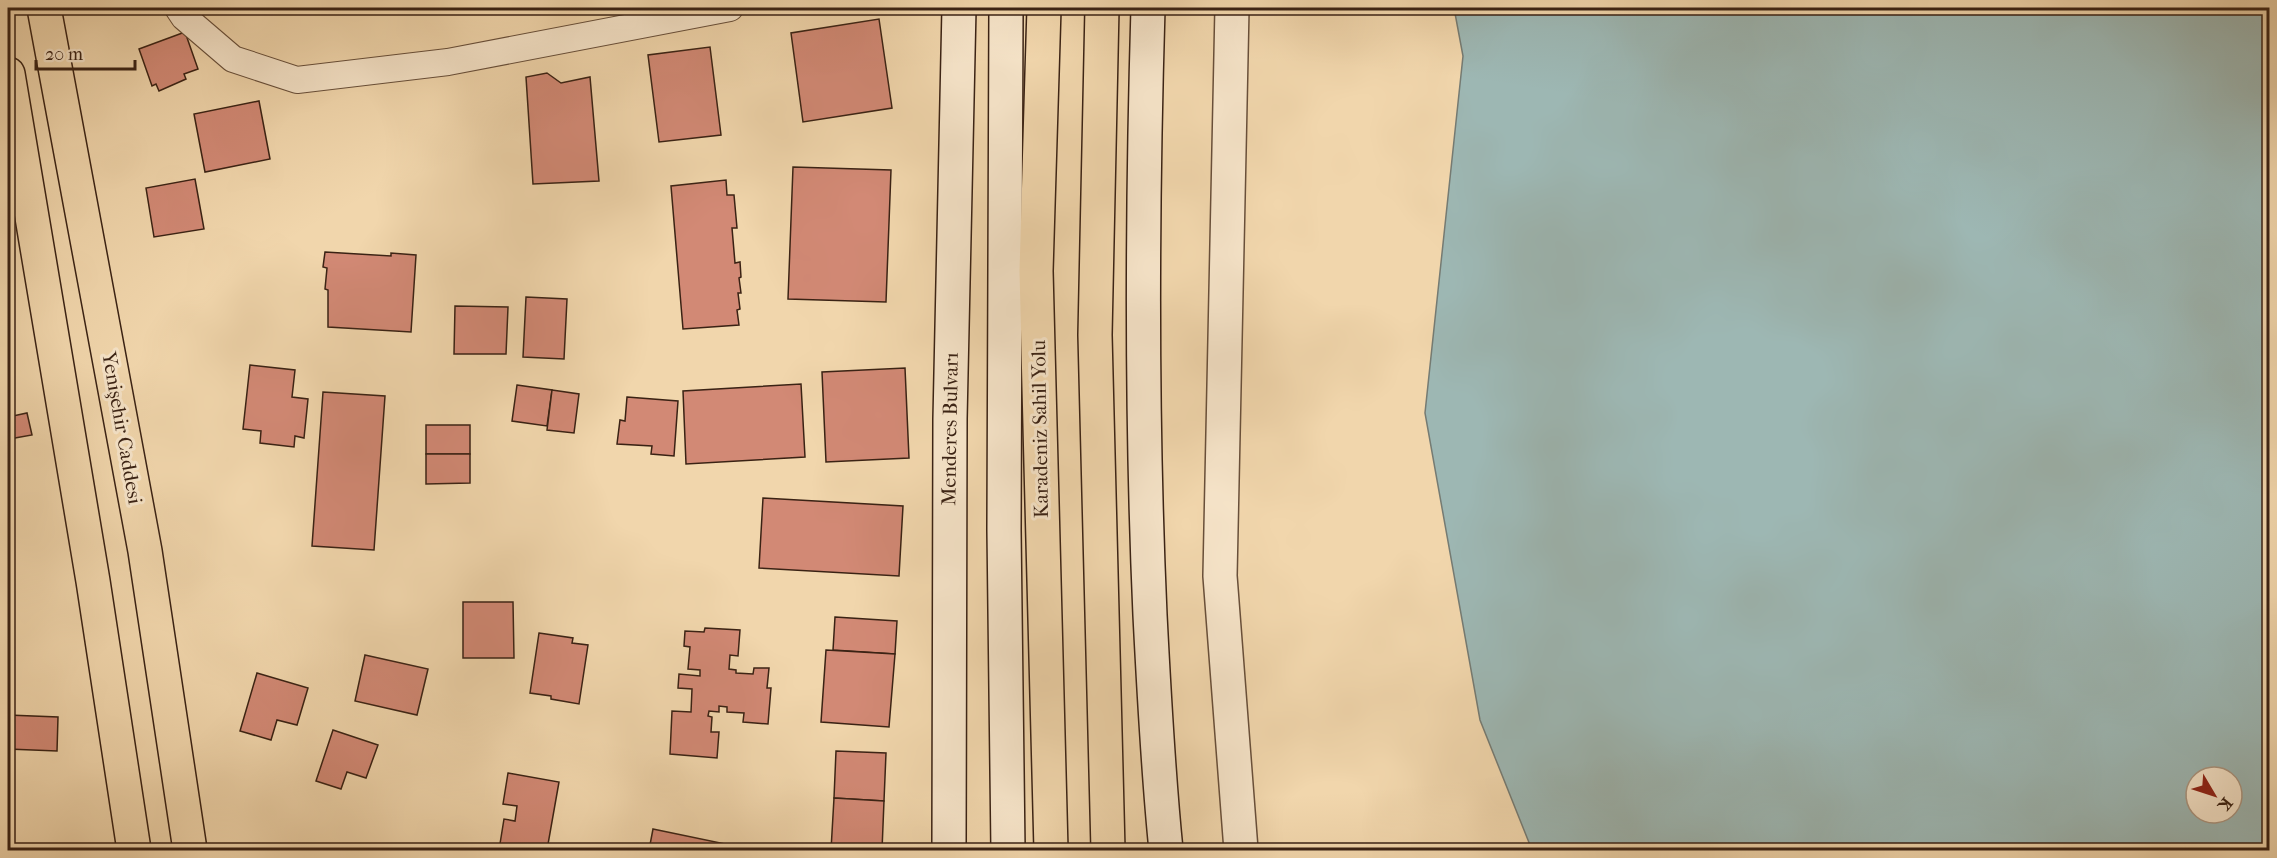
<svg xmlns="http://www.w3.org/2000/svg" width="2277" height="858" viewBox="0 0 2277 858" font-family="'IM FELL French Canon',serif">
<rect width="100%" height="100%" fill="#f1d6ac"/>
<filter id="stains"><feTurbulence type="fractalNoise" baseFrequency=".00333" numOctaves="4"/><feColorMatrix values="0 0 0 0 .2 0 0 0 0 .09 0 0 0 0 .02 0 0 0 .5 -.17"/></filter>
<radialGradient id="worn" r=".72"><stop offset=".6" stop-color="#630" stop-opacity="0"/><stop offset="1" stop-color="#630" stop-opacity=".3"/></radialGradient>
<!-- water -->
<path fill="#9db7b3" stroke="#757b73" stroke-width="1.5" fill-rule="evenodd" d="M1454 8H2269V850H1532L1480 720 1425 413 1463 56ZM2196 777H2232V813H2196Z"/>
<!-- building -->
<g fill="#d28975" stroke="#3a2214" stroke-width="1.5">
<path d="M879 19 892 108 803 122 791 33Z"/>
<path d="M185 32 198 69 184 74 186 79 159 91 156 84 152 86 139 49Z"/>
<path d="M710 47 721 135 659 142 648 55Z"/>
<path d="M547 73 561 83 590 77 599 181 533 184 526 77Z"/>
<path d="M259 101 270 159 205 172 194 114Z"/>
<path d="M793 167 891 170 886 302 788 299Z"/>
<path d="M195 179 204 229 154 237 146 188Z"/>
<path d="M726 180 727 195H734L737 228H732L735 263 740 262 741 277 739 278 741 293H738L740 309 737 310 739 325 683 329 671 186Z"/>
<path d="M325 252 391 256V253L416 255 411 332 328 327V290L325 289 327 268 323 267Z"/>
<path d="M526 297 567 299 564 359 523 357Z"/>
<path d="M455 306 508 307 506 354H454Z"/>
<path d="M250 365 295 370 292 397 308 399 304 438 295 436 294 447 260 443 261 431 243 429Z"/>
<path d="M905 368 909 458 826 462 822 372Z"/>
<path d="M801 384 805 457 686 464 683 391Z"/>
<path d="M517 385 552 390 547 426 512 421Z"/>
<path d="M552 390 579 394 574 433 547 430Z"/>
<path d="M323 392 385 396 374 550 312 546Z"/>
<path d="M627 397 678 401 674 456 651 454 652 446 617 444 620 420 625 421Z"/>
<path d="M27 413 32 435 9 439 8 417Z"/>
<rect x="426" y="425" width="44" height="29"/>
<path d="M426 454H470V483L426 484Z"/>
<path d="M763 498 903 506 899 576 759 568Z"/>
<path d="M463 602H513L514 658H463Z"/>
<path d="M835 617 897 621 895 654 833 650Z"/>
<path d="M705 628 740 630 738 656 730 655 729 669 736 670V673L753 674 754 668H769L767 688H771L768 724 743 722 744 713 727 712V707L719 706V712L709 711 708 716 712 717 711 732H719L717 758 670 754 672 711 691 712 692 689 678 688 679 674 700 676V670L688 669 690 647 684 646 685 631 704 632Z"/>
<path d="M539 633 573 638 572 643 588 645 579 704 551 699V696L530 693Z"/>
<path d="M826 650 895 654 889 727 821 722Z"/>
<path d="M365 655 428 669 417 715 355 701Z"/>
<path d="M257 673 308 688 297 725 277 720 271 740 240 731Z"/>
<path d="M8 675 10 686 8 715 58 717 57 751 8 749Z"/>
<path d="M333 730 378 745 366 778 347 772 341 789 316 781Z"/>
<path d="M836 751 886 753 884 801 834 798Z"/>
<path d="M508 773 559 782 547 850H499L504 819 515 821 517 806 503 804Z"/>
<path d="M834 798 884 801 882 850H831Z"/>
<path d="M653 829 735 846 734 850H649Z"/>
</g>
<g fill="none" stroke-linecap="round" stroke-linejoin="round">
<defs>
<path id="minor" d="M178 8 184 17 233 59 297 80 448 62 730 8"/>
<path id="tertiary" d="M1232 8 1220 576 1241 850"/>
<g id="secondary">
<path d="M1006 8 1004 530 1008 850"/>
<path d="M1148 8C1142 210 1141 413 1150 615 1154 694 1158 772 1166 850"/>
<path d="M949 850 950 419 959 8"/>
</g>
<g id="primary">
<path d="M44 8 145 551 190 850"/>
<path d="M8 74 93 581 134 850"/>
</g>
<g id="trunk">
<path d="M1044 8 1036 271 1051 850"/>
<path d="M1102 8 1095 335 1108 850"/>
</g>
</defs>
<!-- minor casing -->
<use href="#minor" stroke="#684f3a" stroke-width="28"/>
<!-- tertiary casing -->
<use href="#tertiary" stroke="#684f3a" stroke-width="36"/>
<!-- secondary casing -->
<use href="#secondary" stroke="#3a2214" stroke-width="36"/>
<!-- primary casing -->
<use href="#primary" stroke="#3a2214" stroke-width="36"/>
<!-- trunk casing -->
<use href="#trunk" stroke="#3a2214" stroke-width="36"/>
<!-- minor -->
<use href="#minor" stroke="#f6e4c9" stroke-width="26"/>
<!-- tertiary -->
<use href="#tertiary" stroke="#f6e4c9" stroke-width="33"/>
<!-- secondary -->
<use href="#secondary" stroke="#f6e4c9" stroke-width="33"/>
<!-- primary -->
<use href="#primary" stroke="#f1d6ac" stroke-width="33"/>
<!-- trunk -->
<use href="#trunk" stroke="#f1d6ac" stroke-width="33"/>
</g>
<g text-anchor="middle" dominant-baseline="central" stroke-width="6" stroke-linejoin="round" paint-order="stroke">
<!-- street labels -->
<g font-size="20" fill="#3a2214" stroke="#f6e4c9">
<text transform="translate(122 428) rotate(80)">Yenişehir Caddesi</text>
<text transform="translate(950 429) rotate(-89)">Menderes Bulvarı</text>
<text transform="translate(1040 429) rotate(-91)">Karadeniz Sahil Yolu</text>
</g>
</g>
<!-- margin -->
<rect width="2277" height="858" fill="none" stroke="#f1d6ac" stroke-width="30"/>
<rect x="9" y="9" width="2259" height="840" fill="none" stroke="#3a2214" stroke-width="3"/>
<rect x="15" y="15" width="2247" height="828" fill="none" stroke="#3a2214" stroke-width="1.5"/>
<!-- north arrow -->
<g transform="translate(2214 795) rotate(129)"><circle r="28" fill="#f6e4c9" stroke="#ab9681" stroke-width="1.5"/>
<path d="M0-4.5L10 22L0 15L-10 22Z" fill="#8f2418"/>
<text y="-9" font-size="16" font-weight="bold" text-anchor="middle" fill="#3a2214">K</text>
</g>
<!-- scale -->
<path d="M36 60v9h99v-9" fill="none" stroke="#3a2214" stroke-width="3"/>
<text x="45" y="60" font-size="18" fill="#3a2214" stroke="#f6e4c9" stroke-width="4.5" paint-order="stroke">20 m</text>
<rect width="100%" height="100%" filter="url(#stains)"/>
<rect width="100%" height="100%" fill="url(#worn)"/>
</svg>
